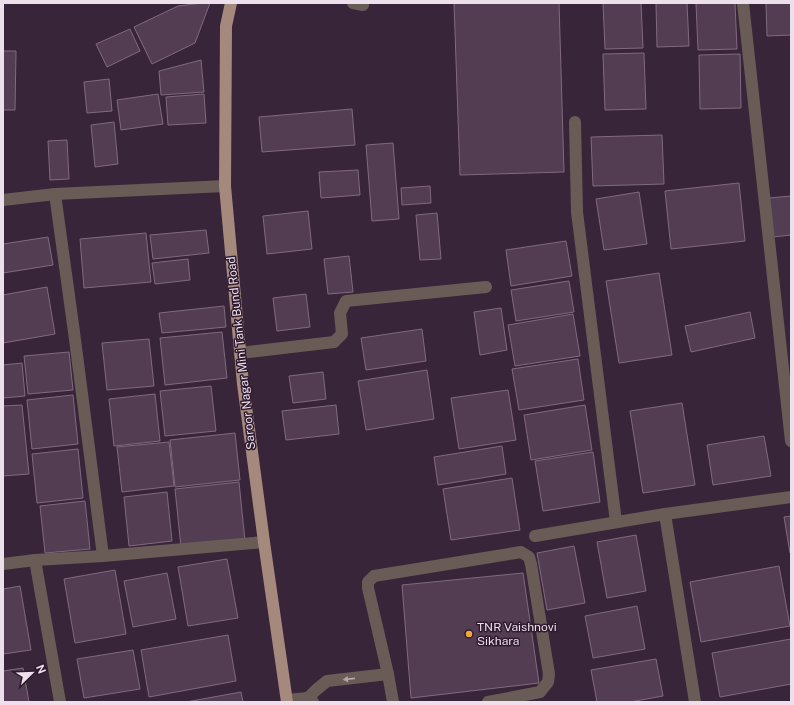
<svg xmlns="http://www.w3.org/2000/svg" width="794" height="705" viewBox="0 0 794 705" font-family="'Public Sans',sans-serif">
<rect width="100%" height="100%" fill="#392539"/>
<!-- building -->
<g fill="#523d52" stroke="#816a81">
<path d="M202 3H210L195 43 152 64 134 27 178 6Z"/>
<path d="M454 3H559L564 172 460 175Z"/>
<path d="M603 3H641L643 48 605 49Z"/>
<path d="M656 3H687L689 46 657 47Z"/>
<path d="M696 3H735L737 49 698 50Z"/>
<path d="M766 3H791V35L767 36Z"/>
<path d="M130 29 140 51 107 67 96 44Z"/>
<path d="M3 51H16L15 110H3Z"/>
<path d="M644 53 646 109 605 110 603 54Z"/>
<path d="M740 54 741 108 700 109 699 55Z"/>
<path d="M201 60 204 92 161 95 159 71Z"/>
<path d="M109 79 112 111 87 113 84 82Z"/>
<path d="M158 94 163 124 121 130 117 100Z"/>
<path d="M204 94 206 123 168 125 166 97Z"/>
<path d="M352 109 355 145 262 152 259 117Z"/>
<path d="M114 122 118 164 95 167 91 125Z"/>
<path d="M662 135 664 184 593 186 591 137Z"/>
<path d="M67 140 69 179 50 180 48 141Z"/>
<path d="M393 143 399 219 372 221 366 145Z"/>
<path d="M358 170 360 195 321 198 319 172Z"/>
<path d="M739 183 745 241 671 249 665 191Z"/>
<path d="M430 186 431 203 402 205 401 188Z"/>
<path d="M639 192 647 244 604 250 596 199Z"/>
<path d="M791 196V235L773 237 769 198Z"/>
<path d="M308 211 312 249 267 254 263 216Z"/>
<path d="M437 213 441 259 420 260 416 215Z"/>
<path d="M206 230 209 253 153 259 150 235Z"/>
<path d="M146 233 151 282 84 288 80 239Z"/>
<path d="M48 237 53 265 3 273V244Z"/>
<path d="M566 241 572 276 511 286 506 250Z"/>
<path d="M349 256 353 292 328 294 324 259Z"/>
<path d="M188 259 190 280 155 284 152 263Z"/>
<path d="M659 273 672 355 619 363 606 281Z"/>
<path d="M569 281 574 312 516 321 511 290Z"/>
<path d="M47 287 55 334 3 343V295Z"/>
<path d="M306 294 310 327 277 331 273 298Z"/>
<path d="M224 306 226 327 162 333 159 313Z"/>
<path d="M501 308 507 350 480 355 474 312Z"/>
<path d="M750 312 755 338 691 352 685 326Z"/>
<path d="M573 314 580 356 515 366 508 325Z"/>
<path d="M422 329 426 361 366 370 361 338Z"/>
<path d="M222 332 227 378 165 385 160 338Z"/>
<path d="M149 339 154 386 107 390 102 343Z"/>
<path d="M69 352 73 390 28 394 24 356Z"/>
<path d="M578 359 584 400 519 410 512 369Z"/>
<path d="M22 363 25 396 3 398V365Z"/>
<path d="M427 370 434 419 366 430 358 381Z"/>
<path d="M323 372 326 399 293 403 289 376Z"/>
<path d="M211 386 216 431 165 436 160 391Z"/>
<path d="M508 390 516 440 459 449 451 398Z"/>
<path d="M155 394 160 441 114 446 109 399Z"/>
<path d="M73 395 78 444 32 449 27 400Z"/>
<path d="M682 403 695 485 643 493 630 411Z"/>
<path d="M22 405 29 474 3 476V406Z"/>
<path d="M336 405 339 434 286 440 282 411Z"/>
<path d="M585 405 592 450 531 460 524 415Z"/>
<path d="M235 433 240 480 175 487 170 440Z"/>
<path d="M764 436 771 476 713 485 707 445Z"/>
<path d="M169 442 174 486 122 492 117 447Z"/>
<path d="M502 446 506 474 438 485 434 457Z"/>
<path d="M78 449 83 498 37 503 32 454Z"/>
<path d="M593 452 600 502 543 511 535 461Z"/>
<path d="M512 478 520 530 451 540 443 489Z"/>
<path d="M239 482 245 541 181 547 175 489Z"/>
<path d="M167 492 172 541 129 546 124 497Z"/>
<path d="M85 501 90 549 45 553 40 506Z"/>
<path d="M791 516V553H790L784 517Z"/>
<path d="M636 535 646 591 607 598 597 542Z"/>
<path d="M574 546 585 603 547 610 537 553Z"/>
<path d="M227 559 238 618 188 626 178 567Z"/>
<path d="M779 566 790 626 701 642 690 582Z"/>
<path d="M115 570 126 634 75 643 64 579Z"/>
<path d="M167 573 176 619 133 627 124 581Z"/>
<path d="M523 573 539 683 411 698 402 585Z"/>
<path d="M20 586 31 650 3 654V589Z"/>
<path d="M637 606 645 649 593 658 585 616Z"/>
<path d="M228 635 236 681 149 697 141 650Z"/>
<path d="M791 639V684L720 697 712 653Z"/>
<path d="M133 650 140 689 84 698 77 659Z"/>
<path d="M656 659 663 696 630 702H597L591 670Z"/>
<path d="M23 668 29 702H3V671Z"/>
<path d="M241 692 243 702H186Z"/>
</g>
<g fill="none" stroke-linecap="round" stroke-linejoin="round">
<!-- minor -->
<g stroke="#695c56" stroke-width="12">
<path d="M353 3 363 5"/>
<path d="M743 3 791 441"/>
<path d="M575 122 577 212 616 522"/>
<path d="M55 194 74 332 103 556"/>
<path d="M3 200 55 194 225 186"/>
<path d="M240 353 334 342 342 334 340 313 346 301 486 287"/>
<path d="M665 514 695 702"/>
<path d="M535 536 665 514 791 497"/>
<path d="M35 560 60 702"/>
<path d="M3 564 35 560 103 556 264 542"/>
<path d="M308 698 316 690 327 681 388 674"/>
<path d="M287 700 308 698 313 702"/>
<path d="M393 702 388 674 368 588V582L374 576 521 552 529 557 531 564 549 674 548 682 540 692 488 702"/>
</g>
<!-- major -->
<path stroke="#a5897d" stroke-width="12" d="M231 3 226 26 225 186 243 384 264 542 287 702"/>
</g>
<!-- one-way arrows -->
<defs><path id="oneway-solid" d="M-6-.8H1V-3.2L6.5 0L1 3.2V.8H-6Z"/></defs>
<use fill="#b2a4a8" href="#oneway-solid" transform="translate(349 679) rotate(174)"/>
<!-- markers -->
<circle fill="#efa73e" stroke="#2f1b2f" stroke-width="1.5" cx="469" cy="634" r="4"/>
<g text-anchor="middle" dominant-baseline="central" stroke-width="3" stroke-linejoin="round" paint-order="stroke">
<!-- street labels -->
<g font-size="12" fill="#eddfec" stroke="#2f1b2f">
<text transform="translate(241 353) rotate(-96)">Saroor Nagar Mini Tank Bund Road</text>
</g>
<!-- poi labels -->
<g font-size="12" fill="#eddfec" stroke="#2f1b2f" text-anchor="start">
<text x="477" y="627">TNR Vaishnovi<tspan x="477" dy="14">Sikhara</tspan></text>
</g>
</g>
<!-- border -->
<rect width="794" height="705" fill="none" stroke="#eddfec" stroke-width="8"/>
<!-- north arrow -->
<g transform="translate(32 673) rotate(67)" stroke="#2f1b2f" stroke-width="3" paint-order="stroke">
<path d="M0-3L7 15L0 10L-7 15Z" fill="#eddfec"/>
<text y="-6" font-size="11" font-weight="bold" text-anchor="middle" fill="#eddfec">N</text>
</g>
</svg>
